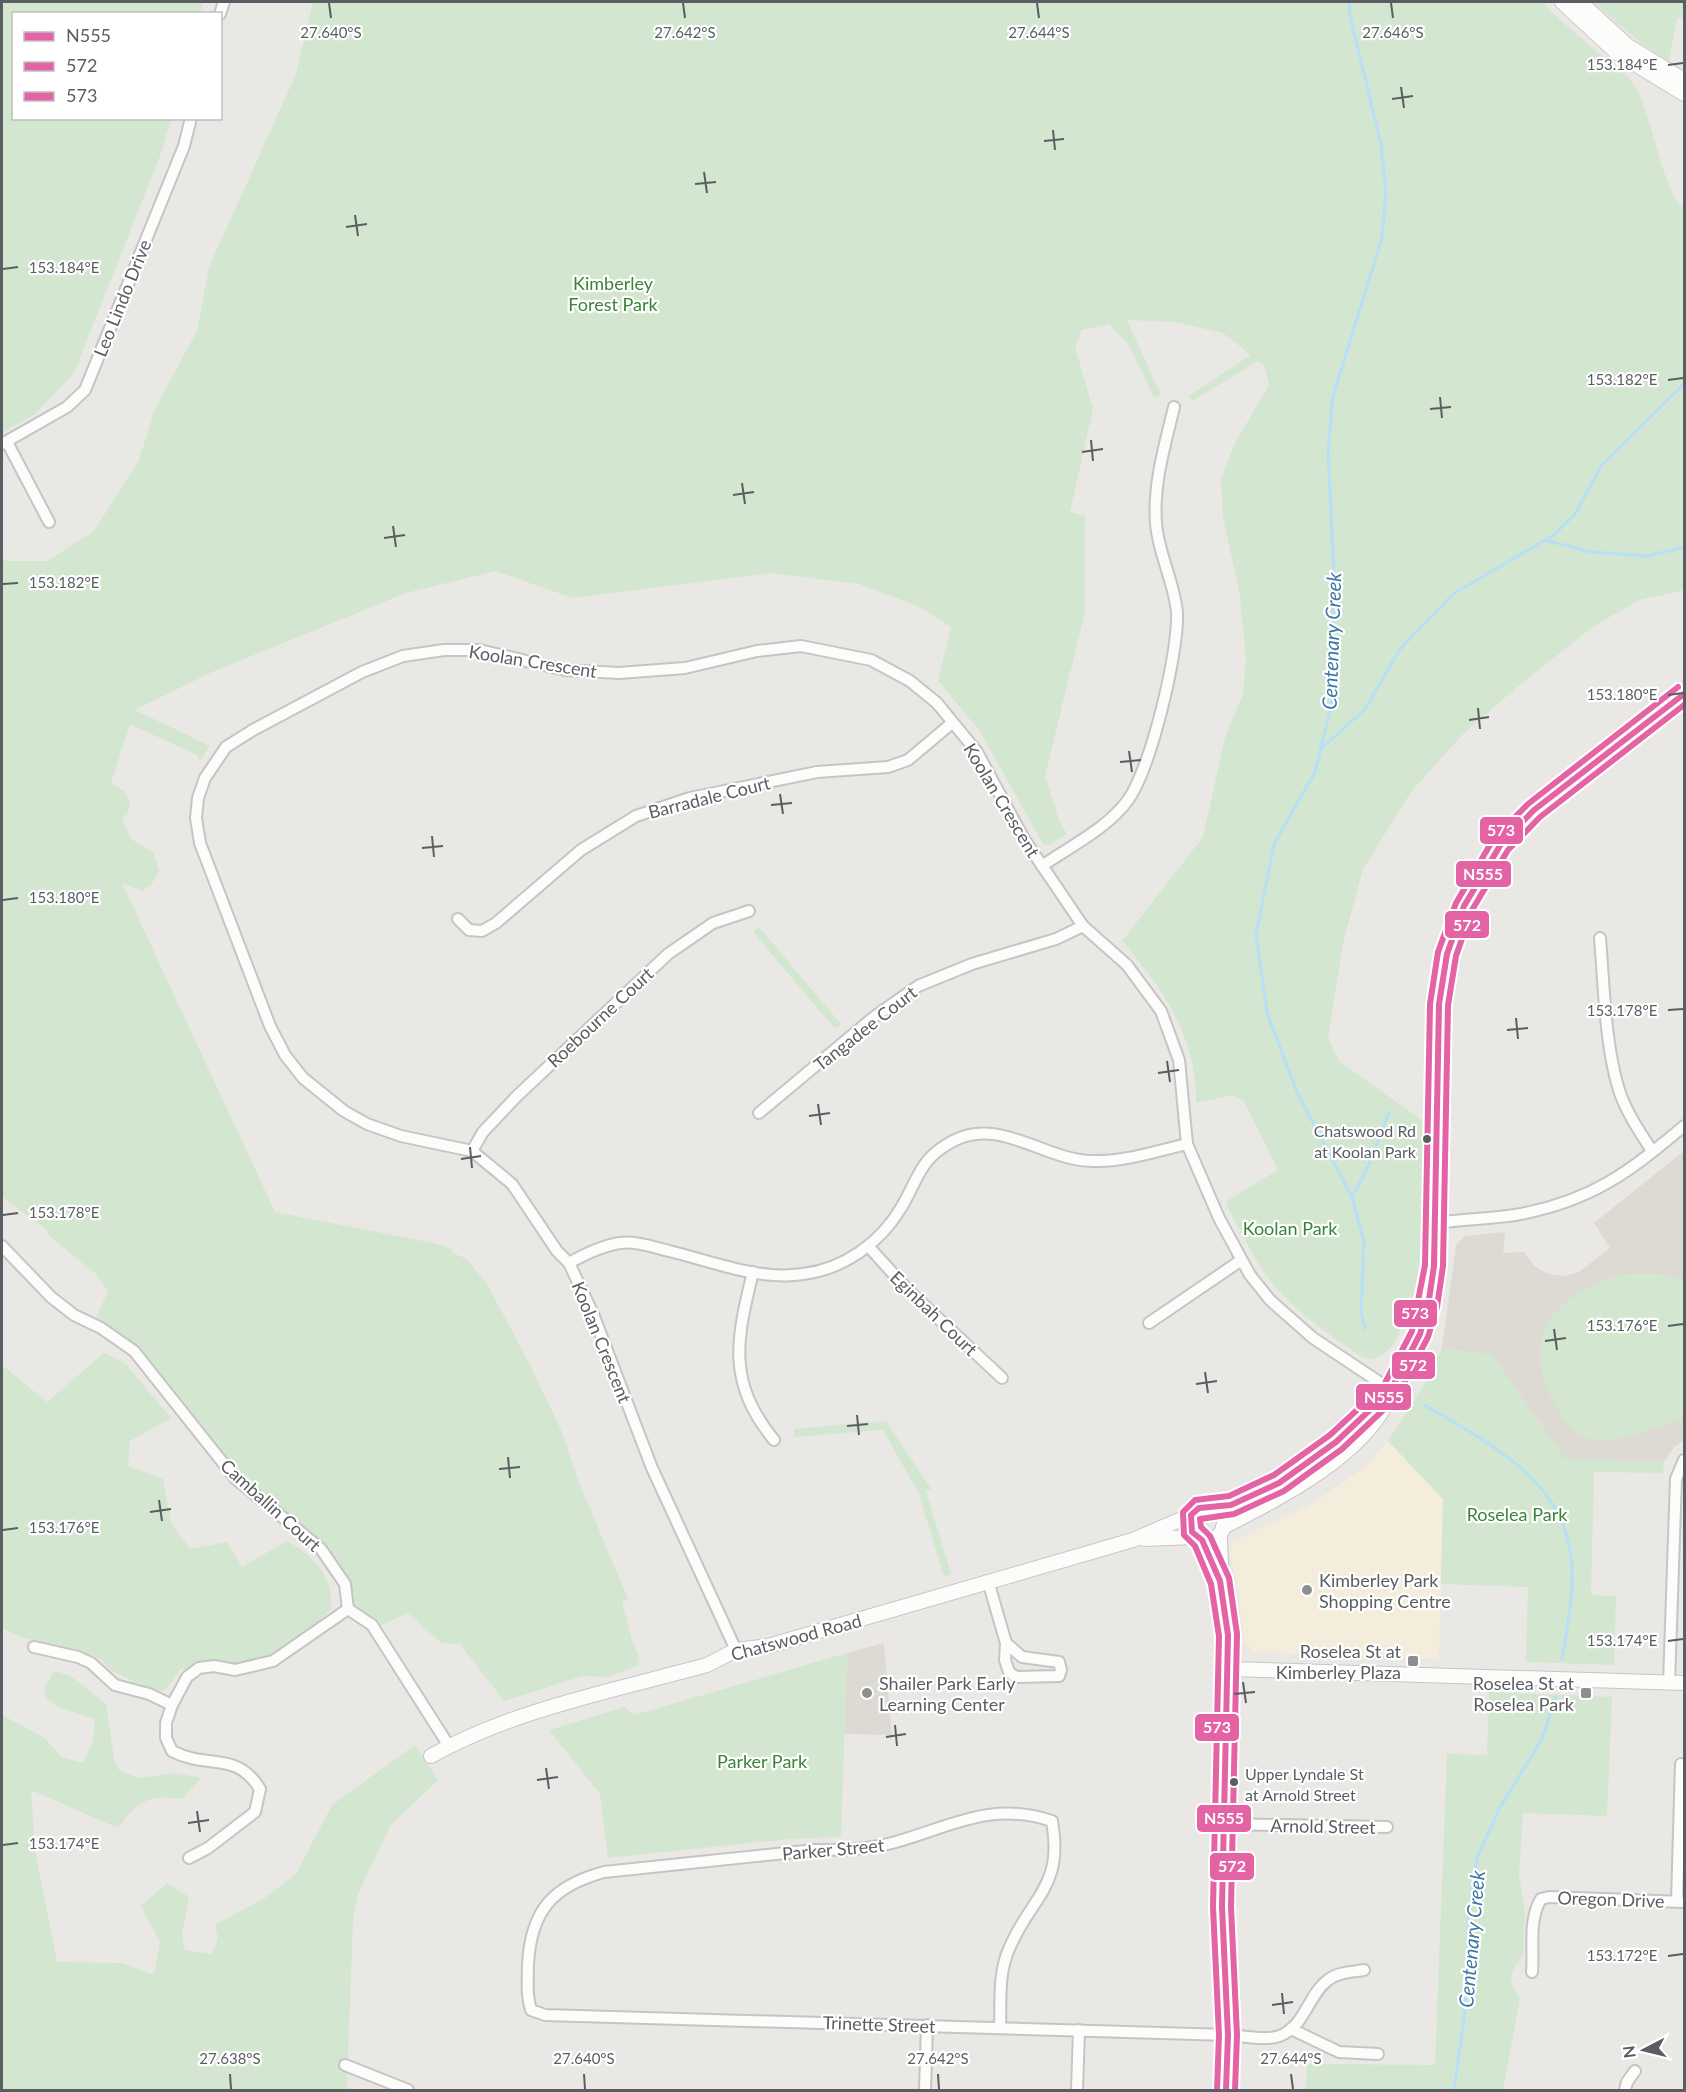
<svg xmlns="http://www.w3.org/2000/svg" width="1686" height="2092" viewBox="0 0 1686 2092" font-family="Lato,sans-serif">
<rect width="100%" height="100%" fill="#eae8e4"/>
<!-- commercial -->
<path fill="#f4eddc" d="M1388 1441 1443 1499 1439 1659 1254 1652 1245 1645 1236 1578 1230 1554 1231 1542 1309 1506 1366 1466Z"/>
<!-- education -->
<g fill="#dddad3">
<path d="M1684 1151V1440L1674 1447 1664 1462 1565 1459 1492 1355 1442 1348 1456 1245 1465 1236 1505 1232 1503 1253 1524 1252 1534 1266 1548 1274 1565 1276 1579 1272 1610 1248 1594 1223Z"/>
<path d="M884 1643 892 1735 844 1734 847 1653Z"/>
</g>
<!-- green -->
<g fill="#d3e6cf">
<path d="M2 2H203L200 13 14 14V118L171 119 160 156 74 373 35 414 2 433Z"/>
<path d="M313 2H1542C1559 19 1577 35 1596 51 1607 59 1620 68 1629 78 1654 109 1659 187 1684 208V590L1640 600 1595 625 1516 688 1463 734 1411 792 1363 869 1343 943 1328 1038 1339 1061 1422 1120C1422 1189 1431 1264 1401 1328 1397 1337 1395 1345 1387 1351 1376 1359 1372 1362 1359 1355 1330 1335 1301 1316 1277 1289 1255 1264 1241 1231 1225 1202L1278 1170 1244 1101 1232 1095 1196 1103C1197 1037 1163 989 1122 941L1203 837 1225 738 1243 694 1246 660 1239 590 1223 518 1221 478 1235 443 1269 385 1264 365 1258 361 1192 401 1189 396 1251 355 1223 333 1176 322 1127 320 1161 395 1154 398 1129 345 1109 324 1082 330 1075 347 1093 409 1070 512 1085 516V612L1045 776 1059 820 1067 834 1049 845 1043 844 981 733 938 680 951 627 920 607 859 584 769 573 573 598 495 571 406 593 212 672 135 710 210 746 199 762 197 755 130 724 111 783 126 793 130 803 128 813 122 818 131 839 153 852 159 871 151 885 142 891 122 883 275 1212 433 1243 451 1248 453 1253 467 1259 487 1284 529 1363 561 1430 578 1480 628 1599 622 1602 632 1641 640 1658 637 1659 639 1665 608 1677 583 1676 504 1701 460 1644 441 1643 408 1613 378 1627 352 1605V1587L303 1526 250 1485 222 1455 162 1376 131 1343 96 1318 108 1291 95 1273 49 1236 45 1228 2 1197V556L5 561H47L94 531 138 462 156 407 197 331 209 267 296 74Z"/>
<path d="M1593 2H1684V17L1677 18 1669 61 1642 44Z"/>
<path d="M759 927 841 1024 835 1029 753 932Z"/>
<path d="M1626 1274H1663L1684 1281V1416C1675 1423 1662 1426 1651 1430 1635 1436 1605 1444 1588 1438 1571 1433 1562 1417 1554 1403 1517 1335 1559 1289 1626 1274Z"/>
<path d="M1442 1348 1492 1355 1565 1459 1664 1462 1663 1473 1594 1472 1591 1595 1616 1596 1614 1665 1526 1662 1528 1587 1441 1584 1443 1499 1388 1441 1426 1382Z"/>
<path d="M104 1353 125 1363 171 1418 130 1441 128 1466 163 1479 171 1522 190 1549 227 1542 242 1567 287 1541C313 1555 336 1579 330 1610 318 1624 263 1664 246 1666 224 1668 203 1665 181 1669L166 1689 157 1691 135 1682 111 1670 101 1659 75 1649 23 1638 2 1628V1365L47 1402Z"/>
<path d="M886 1421 931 1489 926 1491 951 1574 944 1577 919 1494 883 1430 794 1437V1429Z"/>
<path d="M847 1653 841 1837 789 1839 608 1858 600 1794 549 1730 625 1707 634 1715Z"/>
<path d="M54 1671 71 1676 106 1704 114 1759 119 1770 138 1778 176 1773 201 1778 182 1799C148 1794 138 1801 118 1828L31 1790 35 1851 57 1962 122 1963 154 1975 160 1942 141 1906 167 1883 189 1897 182 1934 185 1950 212 1954 218 1939 215 1925 266 1897 296 1874 332 1805 415 1745 438 1780 390 1826 358 1894 353 1919 347 2085 350 2090H2V1715L45 1738 61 1757 83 1763 93 1742 95 1719 58 1707 45 1697V1687Z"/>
<path d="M1489 1692 1612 1697 1607 1816 1523 1813 1519 1876 1525 1912 1523 1957C1509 1970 1507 1984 1520 1998L1503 2090H1306L1307 2064 1435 2065 1447 1754 1487 1755Z"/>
</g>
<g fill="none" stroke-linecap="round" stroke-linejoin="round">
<!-- stream -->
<g stroke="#b7e0f6" stroke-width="3">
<path d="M1349 2 1350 16 1381 144 1386 193 1382 238 1333 396 1328 451 1334 575 1331 707 1315 772 1274 844 1256 934 1267 1013 1297 1092 1352 1197 1364 1241 1361 1312 1365 1329"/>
<path d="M1545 540 1591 552 1648 556 1684 547"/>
<path d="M1321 749 1365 709 1400 649 1453 594 1554 535 1575 514 1601 466 1684 384"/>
<path d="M1352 1197 1367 1169 1389 1112"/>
<path d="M1424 1405C1479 1437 1556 1475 1569 1545 1577 1582 1568 1622 1562 1659"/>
<path d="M1454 2090 1464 2019 1469 1915 1477 1858 1499 1809 1542 1739 1556 1697"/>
</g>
<defs>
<g id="street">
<path d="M220 14 224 2"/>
<path d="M7 442 49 522"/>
<path d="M2 444 67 407 85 390 184 146 191 118"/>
<path d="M1042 866C1069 847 1108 828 1128 800 1151 768 1179 651 1177 612 1174 581 1158 553 1156 523 1153 484 1165 445 1174 407"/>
<path d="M458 919 469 930 482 931 496 923 581 850 636 816 690 798 817 772 888 767 908 760 952 723"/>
<path d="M1600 938C1604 985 1605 1046 1619 1090 1626 1112 1640 1132 1652 1151"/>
<path d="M759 1113 874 1017 918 986 972 964 1056 939 1083 926"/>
<path d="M472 1151 483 1132 517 1096 668 954 713 923 749 911"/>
<path d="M1437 1223C1463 1219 1489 1219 1515 1215 1590 1202 1628 1173 1684 1126"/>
<path d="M2 1246 51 1297 74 1315 101 1328 134 1351 235 1478 321 1549 345 1584 348 1609 372 1625 449 1746"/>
<path d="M869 1247 908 1290 1002 1378"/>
<path d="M569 1263C585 1254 601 1246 620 1243 636 1241 653 1247 669 1251 711 1261 759 1281 803 1274 844 1269 880 1243 901 1208 919 1178 919 1159 953 1141 1000 1116 1045 1161 1093 1161 1124 1162 1157 1151 1187 1144"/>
<path d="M753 1272C736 1341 727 1382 774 1440"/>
<path d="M1149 1323 1240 1261"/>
<path d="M988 1581 1006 1643 1005 1660 1009 1672 1016 1677 1059 1676 1061 1670 1059 1662 1022 1657 1006 1643"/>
<path d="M34 1647 78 1657 91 1663 115 1685 149 1694 172 1705"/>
<path d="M736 1650 652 1468 593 1314 569 1263 557 1251 512 1184 472 1151 401 1136 367 1124 344 1111 303 1078 285 1055 270 1026 200 843 196 818 198 798 205 778 226 747 253 730 362 672 403 656 444 650H479L565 670 619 673 685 668 757 651 801 646 871 660 910 681 937 703 977 752 1024 839 1083 926 1127 965 1161 1011 1179 1060 1187 1144 1219 1218 1250 1275 1270 1300 1313 1338 1391 1390"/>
<path d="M1669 1683 1676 1479 1684 1460"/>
<path d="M1224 1824 1387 1827"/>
<path d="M189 1858 208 1848 255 1812 260 1789C236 1750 208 1770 172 1751L166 1738V1723L172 1705 187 1677 199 1668 214 1666 235 1670 273 1661 348 1609"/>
<path d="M1677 1901 1681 1764"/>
<path d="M1532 1972C1534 1948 1528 1920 1541 1899L1549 1897 1684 1902"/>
<path d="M1000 2027C1001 2002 998 1973 1009 1949 1031 1896 1064 1888 1052 1821 991 1800 948 1828 892 1843 866 1850 840 1850 814 1850L604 1872C553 1886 531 1910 528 1964 528 1981 526 1994 531 2010L545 2015 1228 2035C1244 2036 1270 2042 1284 2034 1306 2022 1309 1994 1328 1980 1338 1972 1352 1972 1364 1970"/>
<path d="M1291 2029 1339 2052 1378 2054"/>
<path d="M345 2065 408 2090"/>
<path d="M925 2090 927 2025"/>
<path d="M1077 2090 1079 2030"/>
<path d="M1625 2090 1627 2082 1635 2071"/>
</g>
<g id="secondary">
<path d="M1562 2 1617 53 1684 94"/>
<path d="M1580 2 1628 46 1684 80"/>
<circle cx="1207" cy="1523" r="17"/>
<path d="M1215 1508C1293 1492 1332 1439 1389 1392"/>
<path d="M1223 1527C1275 1501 1349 1463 1381 1413 1386 1406 1388 1397 1391 1390 1403 1364 1418 1342 1426 1315 1445 1247 1438 1145 1438 1073 1438 1007 1441 942 1475 883 1521 805 1613 749 1684 694"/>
<path d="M1220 1535C1220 1580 1228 1624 1229 1669L1222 1907 1228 2035 1226 2090"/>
<path d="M1144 1539 1196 1537"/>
<path d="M1202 1540 1217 1573"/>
<path d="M1229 1669 1684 1683"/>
<path d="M431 1756C512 1710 616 1690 707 1665L736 1650 768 1646 1133 1540 1191 1515"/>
</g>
</defs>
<!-- street casing -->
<use href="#street" stroke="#c5c5c5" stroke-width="14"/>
<!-- secondary casing -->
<use href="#secondary" stroke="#c6c6c6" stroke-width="16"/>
<!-- street -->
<use href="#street" stroke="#fcfcfb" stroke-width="10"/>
<!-- secondary -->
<use href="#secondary" stroke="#fcfcfb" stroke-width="14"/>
<defs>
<path id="bus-1" d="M1226 2090 1228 2035 1222 1907 1228 1635 1220 1581 1202 1540 1192 1532 1191 1515 1199 1508 1231 1505 1279 1483 1336 1442 1391 1390 1420 1334 1428 1306 1434 1266 1439 1004 1447 954 1464 906 1501 844 1534 810 1684 694"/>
<path id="bus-2" d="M1235 2090 1237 2035 1231 1907 1237 1634 1229 1578 1210 1536 1201 1527 1200 1519 1234 1514 1284 1491 1342 1449 1397 1397 1428 1337 1437 1307 1443 1266 1448 1005 1456 956 1472 910 1508 850 1540 817 1684 705"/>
<path id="bus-3" d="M1217 2090 1219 2035 1213 1907 1219 1636 1211 1584 1195 1546 1184 1535 1183 1512 1195 1500 1229 1496 1274 1475 1330 1435 1384 1385 1412 1331 1425 1265 1430 1004 1438 952 1456 903 1494 838 1528 804 1678 687"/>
</defs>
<!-- bus-1 casing -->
<use href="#bus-1" stroke="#fff" stroke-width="10"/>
<!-- bus-2 casing -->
<use href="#bus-2" stroke="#fff" stroke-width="10"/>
<!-- bus-3 casing -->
<use href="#bus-3" stroke="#fff" stroke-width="10"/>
<!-- bus-1 -->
<use href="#bus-1" stroke="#e463a4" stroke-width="6"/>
<!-- bus-2 -->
<use href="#bus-2" stroke="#e463a4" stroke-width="6"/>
<!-- bus-3 -->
<use href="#bus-3" stroke="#e463a4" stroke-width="6"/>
</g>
<!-- ticks -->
<path fill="none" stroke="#5a5e62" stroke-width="2" d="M329 3 331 18M683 3 685 18M1037 3 1039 18M1391 3 1393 18M1668 65 1683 63M1401 87 1404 108M1392 99 1413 96M1053 130 1055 150M1044 141 1064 139M704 172 707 193M695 184 716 182M355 215 358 236M346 227 367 224M3 269 18 267M1668 380 1683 378M1440 397 1442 418M1430 409 1451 407M1091 440 1093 461M1082 452 1103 449M742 483 745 504M733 495 754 492M393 526 396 547M384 538 405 535M3 584 18 583M1668 695 1683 693M1478 708 1480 729M1469 720 1489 717M1129 751 1132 772M1120 762 1141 760M780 794 783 814M771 805 792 803M432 836 434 857M422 848 443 846M3 900 18 898M1668 1010 1683 1009M1516 1018 1518 1039M1507 1030 1528 1028M1167 1061 1170 1082M1158 1073 1179 1070M818 1104 821 1125M809 1116 830 1113M470 1147 472 1168M461 1159 481 1156M3 1215 18 1213M1668 1326 1683 1324M1554 1329 1557 1350M1545 1341 1566 1338M1205 1372 1208 1393M1196 1384 1217 1381M857 1415 859 1435M847 1426 868 1424M508 1457 510 1478M499 1469 520 1467M159 1500 162 1521M150 1512 171 1509M3 1530 18 1528M1668 1641 1683 1639M1243 1682 1246 1703M1234 1694 1255 1692M895 1725 897 1746M886 1737 906 1734M546 1768 549 1789M537 1780 558 1777M197 1811 200 1832M188 1823 209 1820M3 1845 18 1843M1668 1956 1683 1954M1282 1993 1284 2014M1272 2005 1293 2002M230 2074 231 2089M584 2074 585 2089M938 2074 939 2089M1291 2074 1293 2089"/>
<!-- markers -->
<g fill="#5a5e62" stroke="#fff" stroke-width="2">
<circle cx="1427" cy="1139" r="5"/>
<circle cx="1234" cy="1782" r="5"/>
</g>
<g fill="#8c8e90" stroke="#fff" stroke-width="2">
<circle cx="1307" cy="1590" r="6"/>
<rect x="1407" y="1655" width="12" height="12" rx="3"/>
<circle cx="867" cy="1693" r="6"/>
<rect x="1580" y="1687" width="12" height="12" rx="3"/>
</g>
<g text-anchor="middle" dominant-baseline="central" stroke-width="4.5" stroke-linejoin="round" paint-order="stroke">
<!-- bus labels -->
<g font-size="16" fill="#5a5e62" stroke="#fff" text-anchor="end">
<text x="1416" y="1130">Chatswood Rd<tspan x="1416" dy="21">at Koolan Park</tspan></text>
<text x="1245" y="1773" text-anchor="start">Upper Lyndale St<tspan x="1245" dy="21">at Arnold Street</tspan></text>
</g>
<!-- park labels -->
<g font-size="18" fill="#398437" stroke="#fff">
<text x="613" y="283">Kimberley<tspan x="613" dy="21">Forest Park</tspan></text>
<text x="1290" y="1228">Koolan Park</text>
<text x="1517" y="1514">Roselea Park</text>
<text x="762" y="1761">Parker Park</text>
</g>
<!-- street labels -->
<g font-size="18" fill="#5a5e62" stroke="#fff">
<text transform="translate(122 298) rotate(-68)">Leo Lindo Drive</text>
<text transform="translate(533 661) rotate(9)">Koolan Crescent</text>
<text transform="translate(709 797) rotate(-14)">Barradale Court</text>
<text transform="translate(1002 800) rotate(59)">Koolan Crescent</text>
<text transform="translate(600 1017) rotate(-43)">Roebourne Court</text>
<text transform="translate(865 1028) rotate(-38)">Tangadee Court</text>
<text transform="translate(934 1313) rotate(44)">Eginbah Court</text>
<text transform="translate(602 1342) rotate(68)">Koolan Crescent</text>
<text transform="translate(271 1505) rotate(42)">Camballin Court</text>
<text transform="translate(796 1637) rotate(-15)">Chatswood Road</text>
<text transform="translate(1323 1826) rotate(1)">Arnold Street</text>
<text transform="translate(833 1849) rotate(-5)">Parker Street</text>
<text transform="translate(1611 1899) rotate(2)">Oregon Drive</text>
<text transform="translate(879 2024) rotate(2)">Trinette Street</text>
</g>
<!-- poi labels -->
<g font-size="18" fill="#5a5e62" stroke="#fff" text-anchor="start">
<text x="1319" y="1580">Kimberley Park<tspan x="1319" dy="21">Shopping Centre</tspan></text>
<text x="1401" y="1651" text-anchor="end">Roselea St at<tspan x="1401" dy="21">Kimberley Plaza</tspan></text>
<text x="879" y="1683">Shailer Park Early<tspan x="879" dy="21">Learning Center</tspan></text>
<text x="1574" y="1683" text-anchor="end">Roselea St at<tspan x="1574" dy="21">Roselea Park</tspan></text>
</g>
<!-- water labels -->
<g font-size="20" font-style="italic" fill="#3d78a5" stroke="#fff">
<text transform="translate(1331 641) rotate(-88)">Centenary Creek</text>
<text transform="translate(1471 1939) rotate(-85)">Centenary Creek</text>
</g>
</g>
<g font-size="15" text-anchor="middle" fill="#5a5e62" stroke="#fff" stroke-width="4.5" stroke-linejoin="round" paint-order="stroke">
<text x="331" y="38">27.640°S</text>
<text x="685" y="38">27.642°S</text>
<text x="1039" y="38">27.644°S</text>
<text x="1393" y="38">27.646°S</text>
<text x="1622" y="70">153.184°E</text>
<text x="64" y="273">153.184°E</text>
<text x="1622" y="385">153.182°E</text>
<text x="64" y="588">153.182°E</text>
<text x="1622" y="700">153.180°E</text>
<text x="64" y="903">153.180°E</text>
<text x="1622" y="1016">153.178°E</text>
<text x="64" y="1218">153.178°E</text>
<text x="1622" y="1331">153.176°E</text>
<text x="64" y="1533">153.176°E</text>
<text x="1622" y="1646">153.174°E</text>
<text x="64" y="1849">153.174°E</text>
<text x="1622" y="1961">153.172°E</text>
<text x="230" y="2064">27.638°S</text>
<text x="584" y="2064">27.640°S</text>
<text x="938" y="2064">27.642°S</text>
<text x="1291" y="2064">27.644°S</text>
</g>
<g stroke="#fff" stroke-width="2">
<rect x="1479" y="816" width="45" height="29" rx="6" fill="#e463a4"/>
<rect x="1455" y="860" width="57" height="28" rx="6" fill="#e463a4"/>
<rect x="1444" y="910" width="46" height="29" rx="6" fill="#e463a4"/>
<rect x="1393" y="1299" width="45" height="29" rx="6" fill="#e463a4"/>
<rect x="1391" y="1351" width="45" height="29" rx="6" fill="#e463a4"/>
<rect x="1355" y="1383" width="57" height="28" rx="6" fill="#e463a4"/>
<rect x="1194" y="1713" width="46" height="29" rx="6" fill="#e463a4"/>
<rect x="1196" y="1804" width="56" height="29" rx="6" fill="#e463a4"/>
<rect x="1209" y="1852" width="46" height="29" rx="6" fill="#e463a4"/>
</g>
<g font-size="16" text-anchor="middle" font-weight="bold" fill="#fff">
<text x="1501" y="836">573</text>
<text x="1483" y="880">N555</text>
<text x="1467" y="931">572</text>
<text x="1415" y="1319">573</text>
<text x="1413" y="1371">572</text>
<text x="1384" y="1403">N555</text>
<text x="1217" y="1733">573</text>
<text x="1224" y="1824">N555</text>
<text x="1232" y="1872">572</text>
</g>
<!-- border -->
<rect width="1686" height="2092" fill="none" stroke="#5a5e62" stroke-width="6"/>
<!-- legend -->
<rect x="12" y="12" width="210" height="108" fill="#ffffff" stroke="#bdbfc0" stroke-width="1.5"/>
<rect x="24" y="32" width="30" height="9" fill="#e463a4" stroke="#bdbfc0" stroke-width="1.5"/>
<text x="66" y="42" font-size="18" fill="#5a5e62">N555</text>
<rect x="24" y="62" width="30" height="9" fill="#e463a4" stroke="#bdbfc0" stroke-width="1.5"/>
<text x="66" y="72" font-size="18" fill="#5a5e62">572</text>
<rect x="24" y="92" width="30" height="9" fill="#e463a4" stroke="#bdbfc0" stroke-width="1.5"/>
<text x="66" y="102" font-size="18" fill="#5a5e62">573</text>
<!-- north arrow -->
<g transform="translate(1644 2050) rotate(263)" stroke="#ffffff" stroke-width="4.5" paint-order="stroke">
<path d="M0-4.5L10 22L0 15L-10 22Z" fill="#5a5e62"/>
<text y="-9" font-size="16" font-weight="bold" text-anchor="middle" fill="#5a5e62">N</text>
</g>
</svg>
